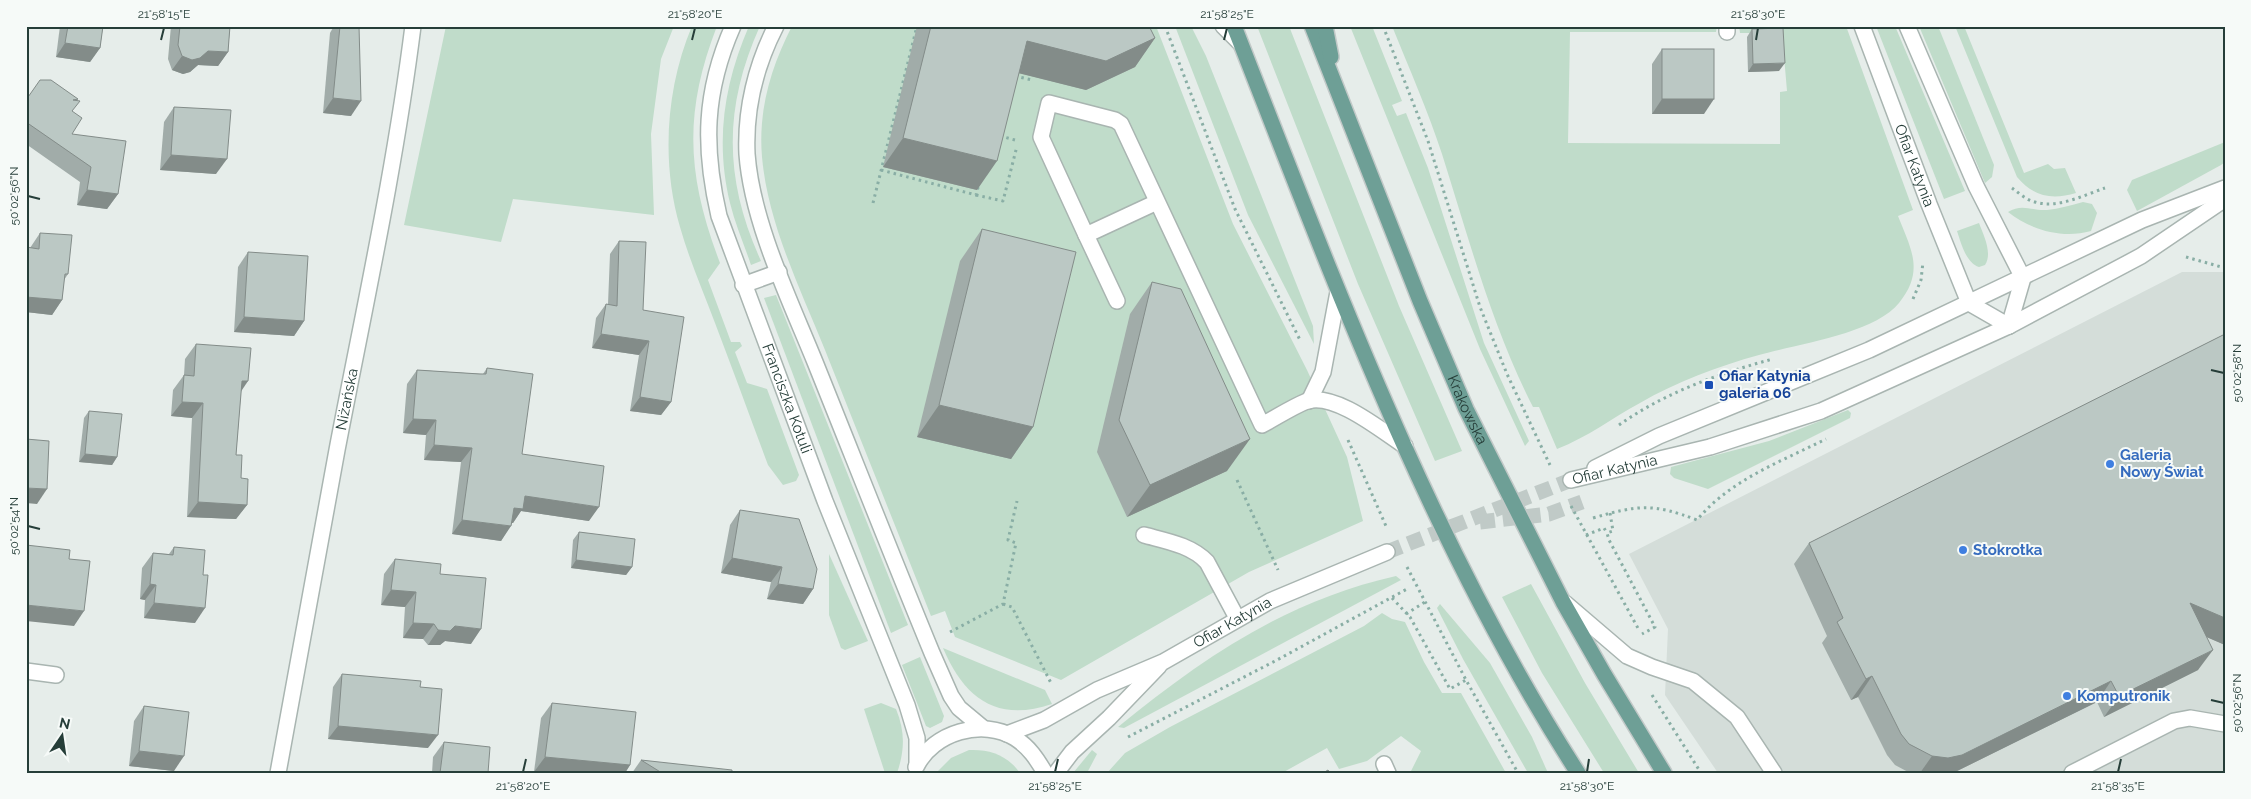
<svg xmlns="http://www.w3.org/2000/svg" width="2251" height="799" viewBox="0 0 2251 799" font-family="Raleway,sans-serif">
<rect width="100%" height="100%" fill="#e6edea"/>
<!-- built -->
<path fill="#d4ddd9" d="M2182 272H2225V773H1718L1665 695 1668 629 1629 554Z"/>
<!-- green -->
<g fill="#c0dcca">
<path d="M446 26H674L661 59 651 134 654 215 513 199 501 242 404 225Z"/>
<path d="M692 26H717C683 114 687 176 720 263L708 280 731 342H740L742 346 735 352 747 383 767 389 799 475 796 481 783 485 768 465C750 417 733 370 715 323 703 291 689 259 680 227 661 162 666 88 692 26Z"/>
<path d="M749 26H760C723 108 724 180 761 261L751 265C744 244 735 224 730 203 715 141 724 84 749 26Z"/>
<path d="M792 26H1156L1233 224 1307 370 1347 457 1363 521 1249 572 1061 680 955 637 945 611 931 616C896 527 860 439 825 350 800 288 768 224 762 157 758 110 771 67 792 26Z"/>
<path d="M1175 26H1191L1206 56 1313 326 1314 344 1248 215Z"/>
<path d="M1257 26H1289L1399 306 1462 451 1435 461 1358 284Z"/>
<path d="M1350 26H1372L1402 101 1392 105 1397 116 1406 113 1428 168 1484 343 1529 441 1525 446 1480 349Z"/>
<path d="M1392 26H1717L1716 32H1570L1568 143 1780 144V92L1787 91 1782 33H1740L1739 26H1846L1913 210 1898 216C1911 249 1925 271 1899 303 1874 334 1797 344 1759 355 1719 366 1676 382 1640 403 1612 418 1588 437 1557 449L1539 407H1533C1492 327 1469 239 1442 154 1428 111 1409 68 1392 26Z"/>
<path d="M1876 26H1895L1965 191 1944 199Z"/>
<path d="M1919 26H1938L1994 165 1992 177 1985 183Z"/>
<path d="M1955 26H1964L2024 173 2048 164 2054 169 2065 168 2076 193C2052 200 2034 197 2017 177Z"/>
<path d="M2225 142V162L2221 165 2137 211 2127 190 2132 180Z"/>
<path d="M2083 202 2092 204 2097 213 2091 231C2062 239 2031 230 2008 212 2022 203 2032 211 2047 210 2059 209 2071 205 2083 202Z"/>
<path d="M1979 223C1983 234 1993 253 1985 265L1979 267C1966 263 1961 243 1957 231Z"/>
<path d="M776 295 908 625 891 633 764 298Z"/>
<path d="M1848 410 1851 413 1850 418 1708 489 1674 478 1670 474 1671 467 1769 441Z"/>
<path d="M829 554 868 641 845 650 841 648 829 615Z"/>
<path d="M1396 576 1401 580 1124 728 1118 727C1204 657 1286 601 1396 576Z"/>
<path d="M1531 584 1585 683 1639 773H1604L1542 673 1502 597Z"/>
<path d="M1440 604 1490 663 1532 737 1548 773H1528L1463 659 1437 608Z"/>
<path d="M1382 613 1392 619 1405 622 1424 662 1442 693H1461L1506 773H1410L1421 751 1401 736 1367 761 1339 769 1327 748 1282 773H1107L1125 753 1170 727 1364 626Z"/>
<path d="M943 648 1045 690 1052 704C997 723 964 698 943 648Z"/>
<path d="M920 657 944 716 942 722 930 728 926 726 902 665Z"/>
<path d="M881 703 896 709C905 731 905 750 897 773H885L864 709Z"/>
<path d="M969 750C990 749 1007 755 1020 773H936L951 758Z"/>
<path d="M1092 750 1097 754 1087 773H1073Z"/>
</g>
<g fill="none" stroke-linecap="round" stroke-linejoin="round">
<!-- minor-tunnel -->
<g stroke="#c0cac7" stroke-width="15" stroke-dasharray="15 8" stroke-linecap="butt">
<path d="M1480 522 1549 514 1582 502"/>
<path d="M1387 552 1571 480"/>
</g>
<defs>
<g id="minor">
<path id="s1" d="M733 26C704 92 703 147 719 216L825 501 907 705 917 738V764"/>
<path d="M776 26C756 65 745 110 747 154 752 222 789 298 815 362 854 459 892 556 932 653L951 696 959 708 983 728"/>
<path d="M1223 26 1240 43"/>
<path id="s2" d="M1862 26 1929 204 1969 303 2009 326"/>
<path d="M1907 26 1976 186 2023 278 2009 326"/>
<path d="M1727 32V26"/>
<path d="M1157 202 1086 235 1041 137 1049 103 1115 120 1121 124 1262 425C1277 417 1292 407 1307 401 1335 392 1382 431 1405 446"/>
<path d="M1086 235 1117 301"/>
<path d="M743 285 779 272"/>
<path d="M1309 401 1323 372 1338 292"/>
<path d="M1595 468 1659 436 1869 350 2142 220 2225 188"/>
<path id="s3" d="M1571 480 1710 447 1821 411 2009 326 2141 256 2225 199"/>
<path d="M1144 535C1166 541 1191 545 1207 562L1237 618"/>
<path d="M1565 603 1627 656 1652 667 1693 681 1737 717 1774 773"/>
<path d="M26 671 56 675"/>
<path id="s4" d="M1007 734 1044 720 1097 690 1163 662 1270 601 1387 552"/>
<path d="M1384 764 1388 773"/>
<path d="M916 767C933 732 983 718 1015 738 1029 747 1037 759 1045 773"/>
<path id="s5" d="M278 773C298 665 317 558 337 450 364 309 395 169 413 26"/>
<path d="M1056 773 1072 752 1109 718 1159 666"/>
<path d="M2072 773 2174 721 2190 718 2225 724"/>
</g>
<g id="major">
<path d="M1234 26C1334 281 1429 541 1578 773"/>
<path id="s6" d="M1312 26 1420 301 1466 409 1563 602 1604 674 1664 773"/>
<path d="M1325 26 1331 57"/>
</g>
</defs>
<!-- minor casing -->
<use href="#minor" stroke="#a9b5b1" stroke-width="18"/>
<!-- major casing -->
<use href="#major" stroke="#c2c9c8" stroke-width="18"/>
<!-- path -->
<g stroke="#89aea5" stroke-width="3" stroke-dasharray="2.5 4" stroke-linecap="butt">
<path d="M1165 26 1235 209 1301 342"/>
<path d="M1383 26 1428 141 1480 307 1507 374 1550 465"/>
<path d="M1015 76 1032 80"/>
<path d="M1000 136 1015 140"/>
<path d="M881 170 976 195 979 184"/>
<path d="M2012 188C2019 193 2026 200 2035 202 2058 209 2084 195 2105 188"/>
<path d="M976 195 1003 201 1017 146"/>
<path d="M873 203 917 26"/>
<path d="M2186 257 2225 268"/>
<path d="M1913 299 1921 280 1923 262"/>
<path d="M1619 425C1664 393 1720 373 1773 359"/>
<path d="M1348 440 1386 526"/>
<path d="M1237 480 1278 570"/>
<path d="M1571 506 1639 630"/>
<path d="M1610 513 1613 531 1607 533 1609 540 1655 627 1642 634"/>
<path d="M1593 518C1638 505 1653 503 1697 520 1730 480 1780 462 1826 439"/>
<path d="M1586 535 1604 528 1607 533"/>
<path d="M1407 567 1466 680 1518 773"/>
<path d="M1392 598 1410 617 1450 689 1466 680"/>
<path d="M1003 604 1012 607 1052 685"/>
<path d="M1406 614 1425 602"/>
<path d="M950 632 1003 604 1016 543 1008 540 1017 501"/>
<path d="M1652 695 1701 773"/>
<path d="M1128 737 1277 660 1407 589"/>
</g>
<!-- minor -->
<use href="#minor" stroke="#fff" stroke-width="15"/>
<!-- major -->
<use href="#major" stroke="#6e9f96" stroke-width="15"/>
</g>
<!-- wall -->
<g fill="#a1aca9">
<path d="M60 26H103L100 48 90 62 56 57Z"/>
<path d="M171 26H230L228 52 218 66 198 65 190 72 183 74 172 70 168 59Z"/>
<path d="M334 26H359L351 116 323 113 330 33Z"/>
<path d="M917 26H1149L1155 38 1135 67 1086 90 1019 73 977 190 883 167Z"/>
<path d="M1752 29 1779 71 1748 72 1747 37Z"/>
<path d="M1662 49 1704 114H1652V64Z"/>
<path d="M78 99 72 111V134L118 194 107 209 77 205 80 182 26 144V100Z"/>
<path d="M174 107 216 174 160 170 164 122Z"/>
<path d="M982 229 1033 427 1011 459 917 437 960 261Z"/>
<path d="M40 233 68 274 64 280 62 300 52 315 26 312V247L30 248Z"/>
<path d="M619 241 643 310 671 402 661 415 630 411 639 355 592 348 596 318 606 304H608L610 254Z"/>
<path d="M248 252 304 321 294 336 234 332 238 267Z"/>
<path d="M1152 282 1227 471 1127 517 1097 452 1130 314Z"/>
<path d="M2225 334V645L2207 637 2198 670 2104 717 2097 702 1953 773H1910L1895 765 1887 755 1858 697 1851 700 1822 643 1827 636 1794 564 1809 543Z"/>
<path d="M196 344 241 392 236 455 247 505 236 519 187 517 192 418 171 416 173 390 184 375 185 359Z"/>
<path d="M487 368 522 454 589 521 521 511 513 523H512L501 541 452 534 461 462 424 460 426 435 403 433 407 384 417 370 483 374Z"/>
<path d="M89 411 117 457 112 465 79 462 84 418Z"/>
<path d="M740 510 813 589 803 604 767 599 771 582 721 573 730 525Z"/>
<path d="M579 532 632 567 626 575 571 568 573 540Z"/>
<path d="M174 547 195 623 144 618 145 600 140 599 142 568 153 553 169 554Z"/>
<path d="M395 559 440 574 471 644 445 641 440 645H428L423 639 403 638 405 607 381 605 384 574Z"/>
<path d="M342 674 420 687 428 748 328 739 333 687Z"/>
<path d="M552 703 630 765 625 773 534 772 541 718Z"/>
<path d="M144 706 174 771 129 766 134 721Z"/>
<path d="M444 742 488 773H432L433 757Z"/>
<path d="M641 760 732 773H632Z"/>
</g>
<!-- shaded-wall -->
<g fill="#838c89">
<path d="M1155 38 1135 67 1086 90 1006 70 1027 41Z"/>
<path d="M65 43 100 48 90 62 56 57Z"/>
<path d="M208 51 228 52 218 66 198 65 190 72 183 74 172 70 182 56Z"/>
<path d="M1785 63 1779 71 1748 72 1753 64Z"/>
<path d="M333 98 361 101 351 116 323 113Z"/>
<path d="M1662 99H1714L1704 114H1652Z"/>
<path d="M903 138 997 161 977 190 883 167Z"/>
<path d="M171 155 227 159 216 174 160 170Z"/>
<path d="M87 190 118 194 107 209 77 205Z"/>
<path d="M26 297 62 300 52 315 26 312Z"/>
<path d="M244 317 304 321 294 336 234 332Z"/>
<path d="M601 334 649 341 639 355 592 348Z"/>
<path d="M242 381H248L238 396Z"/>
<path d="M640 397 671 402 661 415 630 411Z"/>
<path d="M182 402 203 403 192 418 171 416Z"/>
<path d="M939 405 1033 427 1011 459 917 437Z"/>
<path d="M413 419 436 420 426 435 403 433Z"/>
<path d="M1250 439 1227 471 1127 517 1150 485Z"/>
<path d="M434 445 472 448 461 462 424 460Z"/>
<path d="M85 454 117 457 112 465 79 462Z"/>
<path d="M26 488 47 489 37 504 26 503Z"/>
<path d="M525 496 599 507 589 521 521 511 513 523 504 522 514 508Z"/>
<path d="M198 502 247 505 236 519 187 517Z"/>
<path d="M462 520 511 526 501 541 452 534Z"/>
<path d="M732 558 782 567 771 582 721 573Z"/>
<path d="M576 560 632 567 626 575 571 568Z"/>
<path d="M150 584 156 585 145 600 140 599Z"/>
<path d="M778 584 813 589 803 604 767 599Z"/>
<path d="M391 590 416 592 405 607 381 605Z"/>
<path d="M154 603 205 608 195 623 144 618Z"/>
<path d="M2190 603 2225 618V645L2176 624Z"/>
<path d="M26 605 84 611 74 626 26 621Z"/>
<path d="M413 623 434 624 423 639 403 638Z"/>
<path d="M455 626 481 629 471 644 445 641 440 645H428L438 630Z"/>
<path d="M2213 650 2198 670 2104 717 2119 696Z"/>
<path d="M1872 676 1858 697 1851 700 1866 679Z"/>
<path d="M2111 681 2097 702 1953 773H1920L1932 756Z"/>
<path d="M338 726 438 735 428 748 328 739Z"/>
<path d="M139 751 184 756 174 771 129 766Z"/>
<path d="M545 757 630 765 625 773 534 772Z"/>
</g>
<!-- building -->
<g fill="#bbc8c4" stroke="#838c89">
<path d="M68 26H103L100 48 65 43Z"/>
<path d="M180 26H230L228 52 208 51 200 58 192 60 182 56 178 45Z"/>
<path d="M340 26H359L361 101 333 98Z"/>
<path d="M931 26H1149L1155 38 1106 61 1027 41 997 161 903 138Z"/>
<path d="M1783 28 1785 63 1753 64 1752 29Z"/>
<rect x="1662" y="49" width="52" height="50"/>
<path d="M40 80H51L78 99 73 100 80 101 72 111 82 118 72 134 126 141 118 194 87 190 91 167 26 122V100Z"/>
<path d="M174 107 231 110 227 159 171 155Z"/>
<path d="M982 229 1076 252 1033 427 939 405Z"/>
<path d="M40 233 72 235 68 274H65L62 300 26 297V247L39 249Z"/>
<path d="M619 241 646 242 643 310 684 317 671 402 640 397 649 341 601 334 606 304 617 306Z"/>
<path d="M248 252 308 256 304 321 244 317Z"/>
<path d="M1152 282 1181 289 1250 439 1150 485 1119 420Z"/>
<path d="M2225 334V618L2190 603 2213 650 2119 696 2111 681 1962 755 1948 758 1932 756 1909 744 1901 734 1872 676 1866 679 1837 622 1843 618 1809 543Z"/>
<path d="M196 344 251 348 248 381H242L236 455H242L241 478 248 479 247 505 198 502 203 403 182 402 184 375 194 376Z"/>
<path d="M487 368 533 374 522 454 604 466 599 507 525 496 523 509 514 508 511 526 462 520 472 448 434 445 436 420 413 419 417 370 480 374H486Z"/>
<path d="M89 411 122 414 117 457 85 454Z"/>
<path d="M26 439 49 441 47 489 26 488Z"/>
<path d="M740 510 799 519 817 569 813 589 778 584 782 567 732 558Z"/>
<path d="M579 532 635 539 632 567 576 560Z"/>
<path d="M26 545 70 550 69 559 90 561 84 611 26 605Z"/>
<path d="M174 547 205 550 203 575H208L205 608 154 603 156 585 150 584 153 553 173 555Z"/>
<path d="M395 559 441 564 440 574 486 578 481 629 455 626 450 631 438 630 434 624 413 623 416 592 391 590Z"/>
<path d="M342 674 421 681 420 687 442 689 438 735 338 726Z"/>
<path d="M552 703 636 712 630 765 545 757Z"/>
<path d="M144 706 189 712 184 756 139 751Z"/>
<path d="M444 742 490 747 488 773H440Z"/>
<path d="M641 760 732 770V773H662Z"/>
<path d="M1328 770 1330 773H1323Z"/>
</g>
<!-- ticks -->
<path fill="none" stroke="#263e39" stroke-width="2" d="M161 40 164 28M692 40 695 28M1224 40 1227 28M1756 40 1758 28M28 196 40 199M2211 370 2224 373M28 526 40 529M2211 700 2224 703M523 772 526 759M1055 772 1058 759M1587 772 1589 759M2118 772 2121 759"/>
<!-- markers -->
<rect fill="#1a4fb4" stroke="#f6faf8" stroke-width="2" x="1704" y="380" width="10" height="10" rx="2.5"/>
<g fill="#3f7fe0" stroke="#f6faf8" stroke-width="2">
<circle cx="2110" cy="464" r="5"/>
<circle cx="1963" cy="550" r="5"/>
<circle cx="2067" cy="696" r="5"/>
</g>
<g text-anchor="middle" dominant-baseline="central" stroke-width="4" stroke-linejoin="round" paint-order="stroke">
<!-- street labels -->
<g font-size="15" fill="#263e39" stroke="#f6faf8">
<text stroke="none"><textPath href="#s2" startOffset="149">Ofiar Katynia</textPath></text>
<text stroke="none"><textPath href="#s1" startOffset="389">Franciszka Kotuli</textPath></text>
<text stroke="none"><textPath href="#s5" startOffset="380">Niżańska</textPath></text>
<text stroke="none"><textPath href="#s6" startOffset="414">Krakowska</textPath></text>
<text stroke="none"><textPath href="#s3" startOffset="45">Ofiar Katynia</textPath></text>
<text stroke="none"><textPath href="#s4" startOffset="252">Ofiar Katynia</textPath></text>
</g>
<!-- transit labels -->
<g font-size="15" font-weight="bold" fill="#164399" stroke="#f6faf8" text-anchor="start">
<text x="1719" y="376">Ofiar Katynia<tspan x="1719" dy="17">galeria 06</tspan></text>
</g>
<!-- shop labels -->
<g font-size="15" font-weight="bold" fill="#366cbe" stroke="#f6faf8" text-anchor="start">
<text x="2120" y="455">Galeria<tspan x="2120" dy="17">Nowy Świat</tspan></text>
<text x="1973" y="550">Stokrotka</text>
<text x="2077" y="696">Komputronik</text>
</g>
</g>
<!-- border -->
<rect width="2251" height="799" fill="none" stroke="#f6faf8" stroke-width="55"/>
<!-- north arrow -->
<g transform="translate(62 736) rotate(13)" stroke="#f6faf8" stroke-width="4" paint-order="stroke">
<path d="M0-4L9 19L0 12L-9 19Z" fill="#263e39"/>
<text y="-8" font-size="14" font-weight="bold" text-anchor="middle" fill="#263e39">N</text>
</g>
<rect x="28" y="28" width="2196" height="744" fill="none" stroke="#263e39" stroke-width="2"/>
<g font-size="12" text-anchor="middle" fill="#263e39">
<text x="164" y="18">21°58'15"E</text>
<text x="695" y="18">21°58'20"E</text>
<text x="1227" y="18">21°58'25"E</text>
<text x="1758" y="18">21°58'30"E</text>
<text transform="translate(14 196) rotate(-90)" y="4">50°02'56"N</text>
<text transform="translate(2237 373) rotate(-90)" y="4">50°02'58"N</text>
<text transform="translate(14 526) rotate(-90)" y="4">50°02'54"N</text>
<text transform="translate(2237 703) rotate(-90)" y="4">50°02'56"N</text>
<text x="523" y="790">21°58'20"E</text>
<text x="1055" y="790">21°58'25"E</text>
<text x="1587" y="790">21°58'30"E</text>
<text x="2118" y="790">21°58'35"E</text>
</g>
</svg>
